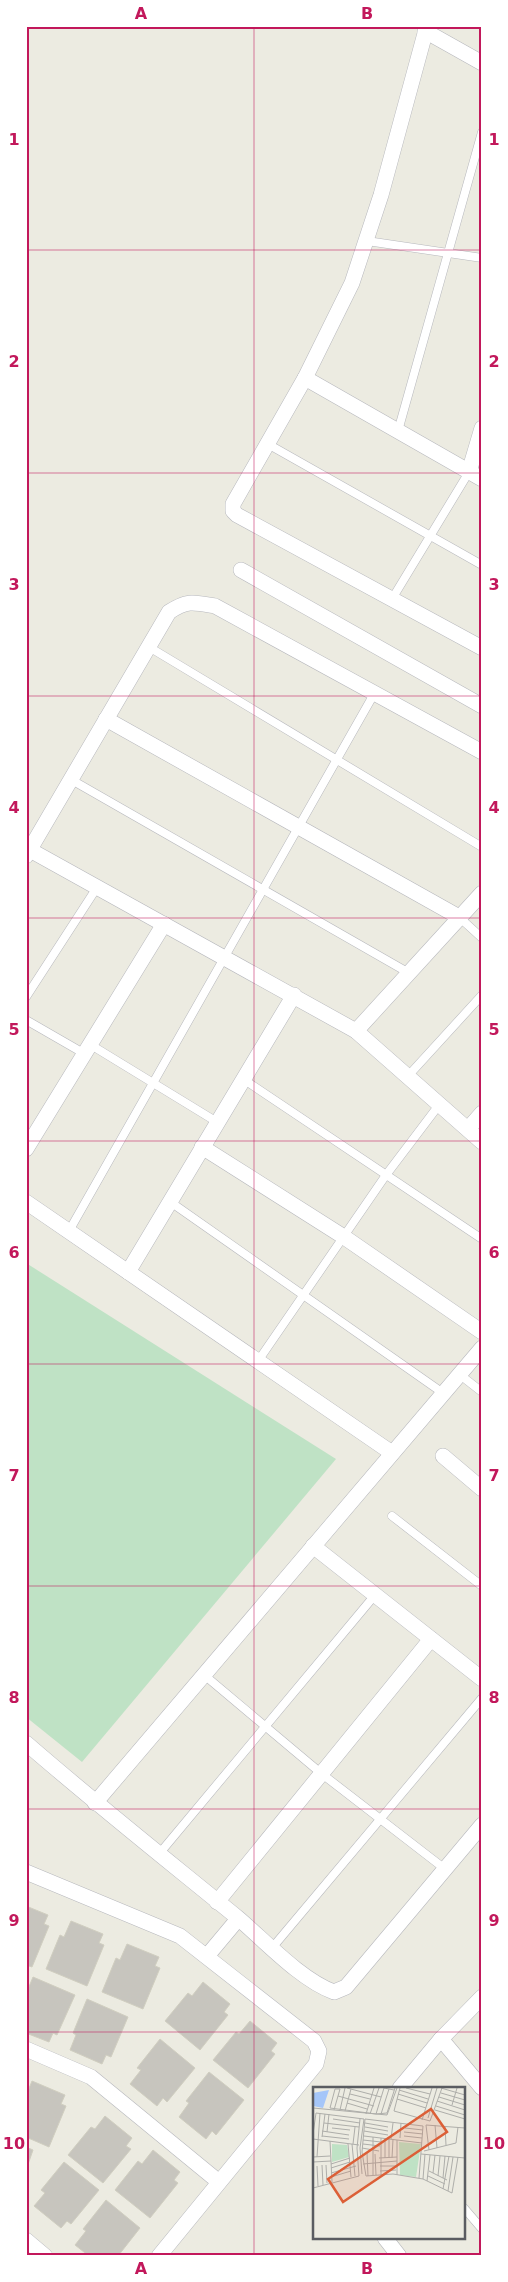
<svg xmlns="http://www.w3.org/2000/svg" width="508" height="2282" viewBox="0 0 508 2282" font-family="'DejaVu Sans',sans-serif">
<rect width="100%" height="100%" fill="#ecebe1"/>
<!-- green -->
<path fill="#bfe2c5" d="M26 1263 336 1459 82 1762 26 1717Z"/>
<!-- building -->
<g fill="#c7c5be" stroke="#d0cec0">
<path d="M26 1906 48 1915 44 1924 49 1926 32 1967 26 1965Z"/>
<path d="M71 1921 103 1934 99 1943 104 1945 87 1986 46 1969 60 1935 64 1937Z"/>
<path d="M127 1944 159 1957 155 1966 160 1968 143 2009 102 1992 116 1958 120 1960Z"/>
<path d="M33 1977 75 1995 57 2035 53 2033 49 2042 26 2033V1994Z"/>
<path d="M203 1982 230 2004 224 2012 228 2015 200 2050 165 2021 188 1993 192 1996Z"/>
<path d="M87 1999 128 2017 111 2057 106 2055 102 2064 70 2050 76 2035 73 2033Z"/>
<path d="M250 2021 277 2043 271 2051 275 2054 248 2088 213 2060 236 2032 239 2034Z"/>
<path d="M160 2039 195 2068 167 2102 163 2098 157 2106 130 2084 141 2070 137 2068Z"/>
<path d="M209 2072 244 2100 216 2135 212 2131 206 2139 179 2117 189 2103 186 2101Z"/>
<path d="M32 2081 65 2095 61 2104 66 2106 49 2147 26 2137V2096Z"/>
<path d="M105 2116 132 2138 126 2146 131 2149 103 2183 68 2155 91 2127 95 2129Z"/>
<path d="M26 2147 33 2150 26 2170Z"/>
<path d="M153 2150 180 2172 174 2180 178 2183 150 2218 115 2190 138 2161 142 2164Z"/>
<path d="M64 2162 99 2190 71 2224 67 2221 61 2228 34 2206 45 2193 41 2190Z"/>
<path d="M106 2200 140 2228 118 2256H89L75 2245 86 2231 83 2229Z"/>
</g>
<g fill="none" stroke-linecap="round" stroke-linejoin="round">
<defs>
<g id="service">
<path d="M367 241 482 258"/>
<path d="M398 431 482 132"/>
<path d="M266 443 482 565"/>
<path d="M392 599 469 472"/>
<path d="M149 647 482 847"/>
<path d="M70 779 409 973"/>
<path d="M459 917 482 938"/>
<path d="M26 997 96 889"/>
<path d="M26 1020 85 1054"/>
<path d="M91 1045 217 1122"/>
<path d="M408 1076 482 995"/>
<path d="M243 1079 482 1239"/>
<path d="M169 1201 443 1393"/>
<path d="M69 1231 374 694"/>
<path d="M258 1361 386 1175 439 1105"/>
<path d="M459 1374 482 1392"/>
<path d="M392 1516 482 1586"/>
<path d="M203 1674 322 1774 445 1869"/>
<path d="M159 1854 375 1595"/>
<path d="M272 1948 482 1698"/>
<path d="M464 2208 482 2229"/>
</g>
<g id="minor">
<path d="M427 26 381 195 352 283 305 378 233 504V511L237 515 482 648"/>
<path d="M425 31 482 63"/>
<path d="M305 378 482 479"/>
<path d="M469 472 482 428"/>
<path d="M241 570 482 706"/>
<path d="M106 719 459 917"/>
<path d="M30 850 356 1031 482 1142"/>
<path d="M26 856 169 612C187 600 193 602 215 606L482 752"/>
<path d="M356 1031 482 893"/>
<path d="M468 1129 482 1113"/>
<path d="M202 1147 344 1237 482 1332"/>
<path d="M26 1149 164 924"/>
<path d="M26 1202 392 1453"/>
<path d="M128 1272 294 995"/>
<path d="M443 1456 482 1489"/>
<path d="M313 1546 482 1679"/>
<path d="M26 1743C95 1803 167 1860 238 1918 265 1941 301 1980 334 1992L346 1987 482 1825"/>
<path d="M95 1803 482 1348"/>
<path d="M26 1872 180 1936 314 2041 319 2051 316 2064 159 2256"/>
<path d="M217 1902 431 1639"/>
<path d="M207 1956 238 1919"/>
<path d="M441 2039 482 2088"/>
<path d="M26 2049 91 2077 219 2182"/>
<path d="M400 2088 441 2039 482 1997"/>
<path d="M385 2238 399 2256"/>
<path d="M26 2240 45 2256"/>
</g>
</defs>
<!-- service casing -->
<use href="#service" stroke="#b7b8bd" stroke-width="9"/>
<!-- minor casing -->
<use href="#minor" stroke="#b7b8bd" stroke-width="16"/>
<!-- service -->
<use href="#service" stroke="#fff" stroke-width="8"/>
<!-- minor -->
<use href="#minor" stroke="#fff" stroke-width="15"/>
</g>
<!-- grid -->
<path fill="none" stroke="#c2185b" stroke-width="1" stroke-opacity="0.55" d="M254 26V2256M26 250H482M26 473H482M26 696H482M26 918H482M26 1141H482M26 1364H482M26 1586H482M26 1809H482M26 2032H482"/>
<!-- overview -->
<g transform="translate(313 2087)">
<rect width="152" height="152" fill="#ecebe1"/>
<path d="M86 55 108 57 103 90 87 88ZM19 57 34 58 36 70 19 75Z" fill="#bfe2c5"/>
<path d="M16 3 10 21 0 19V6Z" fill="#a5c6f9"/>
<path fill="none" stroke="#aeaeaa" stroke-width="1" d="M34 1 68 10M87 1 81 24 117 34 129 1M93 1 117 7M128 1 152 8M27 2H22L17 21 63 27 74 26 82 1M86 3 115 12M128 6 152 13M37 7 57 12M85 7 114 16M25 9 61 19M126 10 152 18M84 12 113 21M124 14 152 23M34 16 54 22M139 18 144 1M123 19 152 28M0 21 74 28 84 1M21 23 27 2M27 23 32 1M122 23 152 32M32 24 38 2M53 27 61 1M57 27 66 1M63 27 71 1 81 3M68 27 76 2M115 31 124 1M20 32 47 36M52 32 49 65 53 89 80 87 110 92 139 106 145 70M52 32 110 39 106 91M109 33 119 1M11 36 46 40M52 36 75 40M122 38 124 61M132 39 133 58M52 40 75 44M19 41 37 43M92 41 110 43M9 44 36 48M51 44 75 48M14 45 16 27M91 45 110 47M0 47 3 26 51 32M9 49 36 52M51 49 109 56M91 49 109 51M9 50 12 27M72 51V71M87 51 88 36M0 52 46 58M76 52V71M78 52 80 36M50 53 68 55M17 54 19 95M35 57 38 90M39 57 42 89M40 57 42 40M50 57 67 59M49 61 66 64M116 63 113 38 152 41M111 64 143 56 145 40M54 66 55 89M62 67 63 88M108 67 152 71M0 70 17 69M4 70 7 26M66 71 84 70M79 71 80 52M0 75 18 74M18 77 37 71M50 77 84 74M9 78 10 98M13 78 14 96M4 79 5 99M67 79H84M18 81 37 75M67 84 83 83M116 84 134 93M18 86 43 79M120 86 122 68M49 87 47 61 51 32M60 88V50M68 88V51M84 88V53M115 89 132 97M125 89 127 69M18 90 38 84M130 91 132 69M110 92 112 67M114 94 117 68M0 101 46 89 44 61 47 32M130 102 136 69M135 104 140 70"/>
<path fill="#dc5f37" fill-opacity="0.15" stroke="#dc5f37" stroke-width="2.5" d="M118 22 134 45 30 115 15 92Z"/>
<rect width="152" height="152" fill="none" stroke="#5a5c61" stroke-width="2.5"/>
</g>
<!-- border -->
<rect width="508" height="2282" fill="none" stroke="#ffffff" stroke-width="55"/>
<rect x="28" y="28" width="452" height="2226" fill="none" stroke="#c2185b" stroke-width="2"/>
<g font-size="16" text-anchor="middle" font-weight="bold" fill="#c2185b">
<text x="141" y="19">A</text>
<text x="367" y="19">B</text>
<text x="14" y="145">1</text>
<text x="494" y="145">1</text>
<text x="14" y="367">2</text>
<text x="494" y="367">2</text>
<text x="14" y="590">3</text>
<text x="494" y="590">3</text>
<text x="14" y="813">4</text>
<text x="494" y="813">4</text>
<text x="14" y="1035">5</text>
<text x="494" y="1035">5</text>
<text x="14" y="1258">6</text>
<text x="494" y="1258">6</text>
<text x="14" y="1481">7</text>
<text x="494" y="1481">7</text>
<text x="14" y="1703">8</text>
<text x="494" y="1703">8</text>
<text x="14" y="1926">9</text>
<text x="494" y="1926">9</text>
<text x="14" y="2149">10</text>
<text x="494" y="2149">10</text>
<text x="141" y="2274">A</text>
<text x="367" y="2274">B</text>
</g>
</svg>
